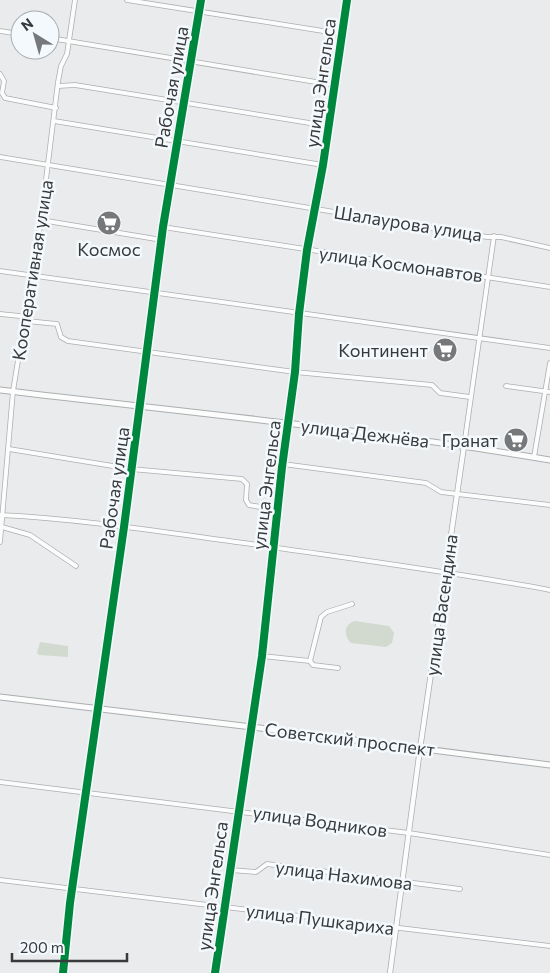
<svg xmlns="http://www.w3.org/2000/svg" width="550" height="973" viewBox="0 0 550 973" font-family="Commissioner,sans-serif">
<rect width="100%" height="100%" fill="#e9ebed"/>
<!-- pitch -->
<g fill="#d2d9cf">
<path d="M355 621 389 626 394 633 392 643 386 647 351 643C343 635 344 624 355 621Z"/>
<path d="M40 642 68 646V657L39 655 37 653Z"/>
</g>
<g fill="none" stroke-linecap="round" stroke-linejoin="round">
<defs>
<g id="minor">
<path d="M127 0 342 34"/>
<path d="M0 31 20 34"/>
<path d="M50 38 334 85"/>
<path d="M0 74 4 81 2 93 5 98 56 108"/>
<path d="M58 86 75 85 328 126"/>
<path d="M54 121 323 165"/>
<path d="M0 157 487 237H501L550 248"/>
<path d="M41 220 162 240"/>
<path d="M163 227 550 287"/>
<path d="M0 271 550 348"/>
<path d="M0 314 20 316 27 321 57 324 61 337 68 341 295 372 432 385 440 393 470 397"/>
<path d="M506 386 550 392"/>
<path d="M464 446 494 236"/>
<path d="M9 449 131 469 242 479 247 484 246 500 249 505 278 510"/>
<path d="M534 457 550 363"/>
<path d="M283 464 426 483 441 492 550 505"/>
<path d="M0 515C82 519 163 532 244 543 346 558 448 571 550 590"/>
<path d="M2 527 30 535 76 566"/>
<path d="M0 542 13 391 41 220 58 82 61 66 67 54 75 0"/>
<path d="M262 656 310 661 313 665 338 668"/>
<path d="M310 661 321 617 327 612 352 604"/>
<path d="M0 782 409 833 550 855"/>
<path d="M231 870 256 872 267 864 460 889"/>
<path d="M0 880 550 946"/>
<path d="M63 973 70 903 124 527 163 227 201 0"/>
<path d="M215 973 262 656 282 467 295 372 299 314 307 250 323 165 347 0"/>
</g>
<path id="tertiary" d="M390 973 420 749 464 446"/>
<g id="secondary">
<path d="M0 390C183 412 368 429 550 460"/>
<path d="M0 697 252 727 550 765"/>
</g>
</defs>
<!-- minor casing -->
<use href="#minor" stroke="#acaeaf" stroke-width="5.5"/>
<!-- tertiary casing -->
<use href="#tertiary" stroke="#acaeaf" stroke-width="6"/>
<!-- secondary casing -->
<use href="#secondary" stroke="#acaeaf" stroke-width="7"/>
<!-- minor -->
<use href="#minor" stroke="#fcfcfc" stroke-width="4"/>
<!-- tertiary -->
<use href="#tertiary" stroke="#fcfcfc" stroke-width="4.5"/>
<!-- secondary -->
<use href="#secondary" stroke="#fcfcfc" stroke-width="5"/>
<defs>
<g id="cycleway">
<path d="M63 973 70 903 124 527 163 227 201 0"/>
<path d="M215 973 262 656 282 467 295 372 299 314 307 250 323 165 347 0"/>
</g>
</defs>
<!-- cycleway casing -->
<use href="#cycleway" stroke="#f4f9fd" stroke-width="11"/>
<!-- cycleway -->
<use href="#cycleway" stroke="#00873e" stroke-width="8"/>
</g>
<!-- icons -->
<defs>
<symbol id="supermarket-disc" viewBox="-11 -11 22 22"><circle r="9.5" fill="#767879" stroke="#f4f9fd"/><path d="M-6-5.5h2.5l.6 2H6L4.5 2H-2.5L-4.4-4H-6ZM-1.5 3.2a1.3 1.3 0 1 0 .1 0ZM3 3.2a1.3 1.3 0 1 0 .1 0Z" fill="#fff"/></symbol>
</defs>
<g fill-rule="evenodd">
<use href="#supermarket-disc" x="95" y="209" width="28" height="28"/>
<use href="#supermarket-disc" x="431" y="336" width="28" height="28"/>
<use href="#supermarket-disc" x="502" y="426" width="28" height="28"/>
</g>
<g text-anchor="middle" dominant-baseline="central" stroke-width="5" stroke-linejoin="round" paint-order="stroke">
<!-- street labels -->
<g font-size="18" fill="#383a3b" stroke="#f4f9fd">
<text transform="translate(320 83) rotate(-82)">улица Энгельса</text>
<text transform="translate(171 87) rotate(-80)">Рабочая улица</text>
<text transform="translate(408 223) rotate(9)">Шалаурова улица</text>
<text transform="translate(401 264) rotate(8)">улица Космонавтов</text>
<text transform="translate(32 270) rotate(-81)">Кооперативная улица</text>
<text transform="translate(365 433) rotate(7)">улица Дежнёва</text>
<text transform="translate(266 485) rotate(-83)">улица Энгельса</text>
<text transform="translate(114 488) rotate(-82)">Рабочая улица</text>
<text transform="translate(441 605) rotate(-82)">улица Васендина</text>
<text transform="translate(350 739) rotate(7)">Советский проспект</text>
<text transform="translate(320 821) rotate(8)">улица Водников</text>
<text transform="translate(344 875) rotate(7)">улица Нахимова</text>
<text transform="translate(212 886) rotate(-82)">улица Энгельса</text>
<text transform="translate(320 919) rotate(7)">улица Пушкариха</text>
</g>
<!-- poi labels -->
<g font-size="18" fill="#383a3b" stroke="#f4f9fd" text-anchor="end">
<text x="109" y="249" text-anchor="middle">Космос</text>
<text x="428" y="350">Континент</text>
<text x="498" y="440">Гранат</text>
</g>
</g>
<!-- north arrow -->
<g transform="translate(35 35) rotate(323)"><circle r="24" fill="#f4f9fd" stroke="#a9adaf"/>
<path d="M0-4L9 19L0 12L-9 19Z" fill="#767879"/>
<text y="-8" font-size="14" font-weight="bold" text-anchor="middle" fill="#383a3b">N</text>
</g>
<!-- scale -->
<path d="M12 953v8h115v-8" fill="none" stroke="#383a3b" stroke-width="2.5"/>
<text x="20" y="953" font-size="15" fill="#383a3b" stroke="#f4f9fd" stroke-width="4" paint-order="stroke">200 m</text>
</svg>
